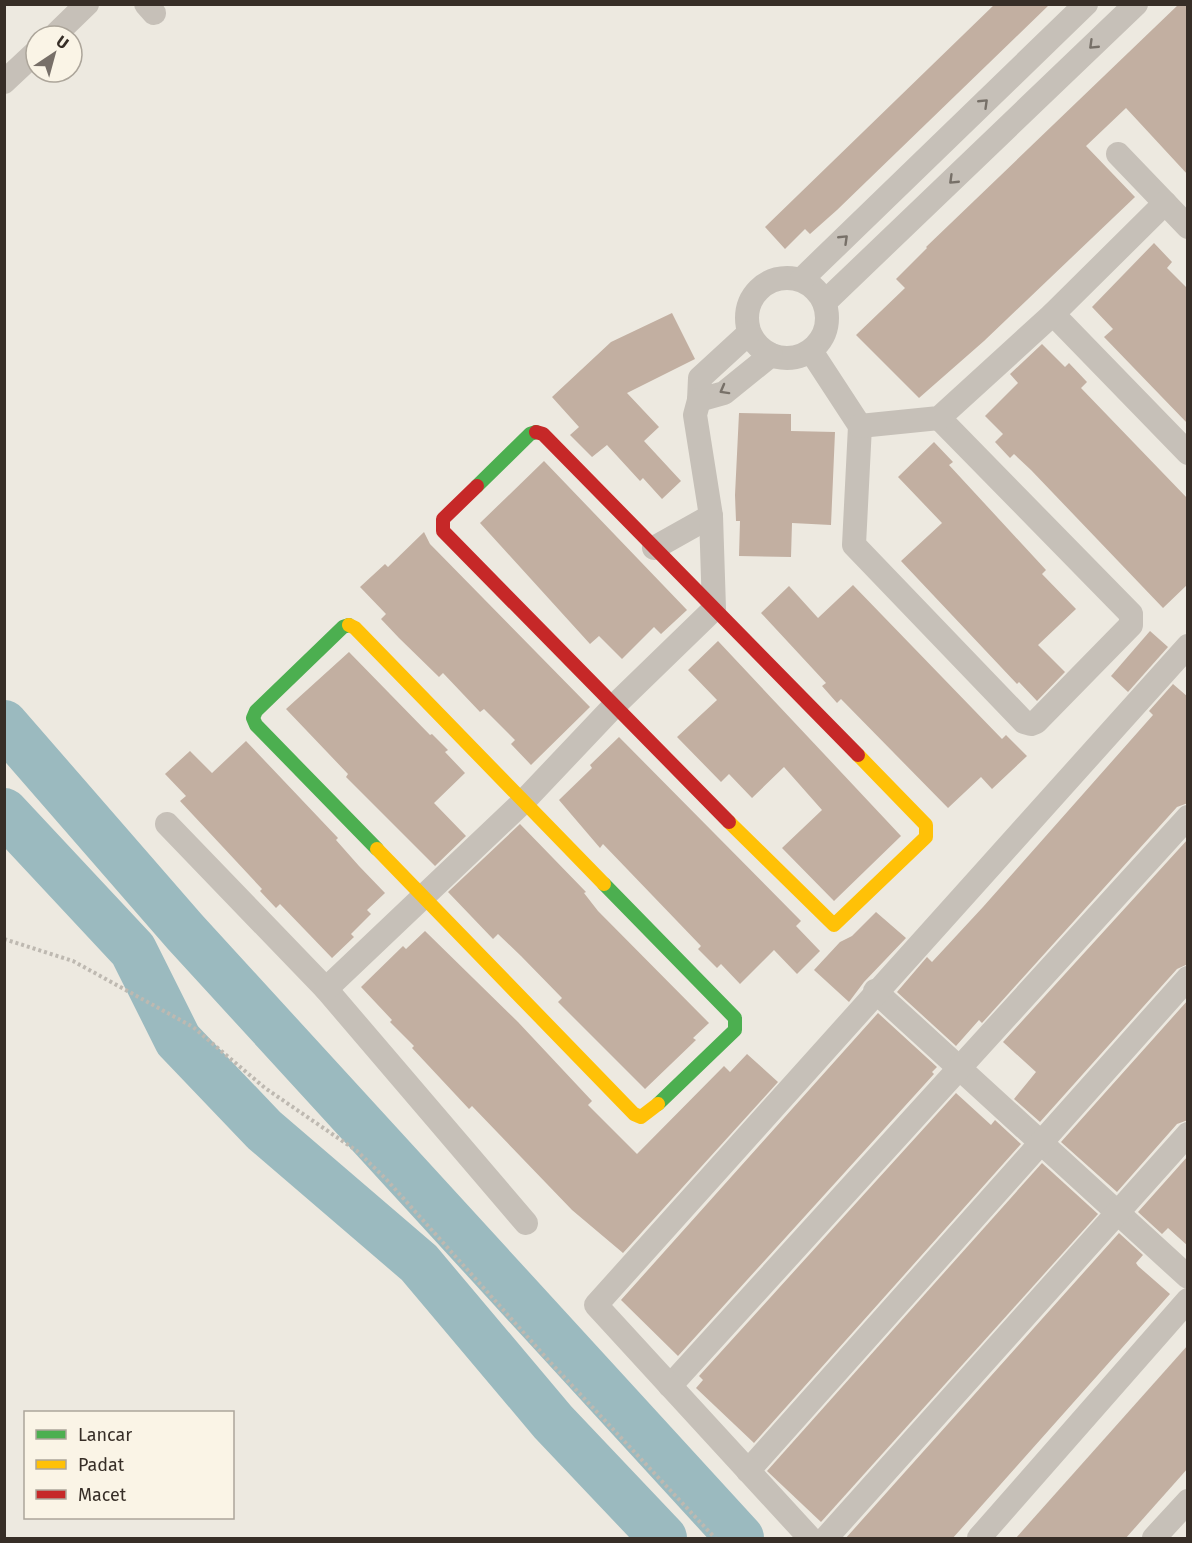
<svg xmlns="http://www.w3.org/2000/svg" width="1192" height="1543" viewBox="0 0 1192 1543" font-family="'Fira Sans',sans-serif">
<rect width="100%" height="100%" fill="#ede9e0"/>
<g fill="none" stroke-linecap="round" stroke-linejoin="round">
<!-- river -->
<g stroke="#9bbabf" stroke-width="48">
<path d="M4 724 185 932 740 1538"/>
<path d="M4 812 133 950 178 1040 264 1130 419 1263 553 1422 663 1538"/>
</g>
</g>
<!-- building -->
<g fill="#c2afa1">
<path d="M995 4H1050L837 210 810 234 805 229 785 249 765 227Z"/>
<path d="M1179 4H1188V175L1126 108 1086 146 1135 197 984 341 919 398 856 335 905 288 896 279 927 248 926 247Z"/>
<path d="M1154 243 1172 262 1167 268 1188 289V424L1104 337 1113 329 1092 307Z"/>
<path d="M672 313 695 359 627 393 659 427 644 441 681 481 662 499 643 478 640 481 607 445 592 457 570 435 579 427 552 397 611 342Z"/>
<path d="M1042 344 1065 367 1069 363 1087 382 1081 388 1188 499V584L1163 608 1031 470 1014 454 1010 458 995 442 1003 434 985 416 1018 383 1010 374Z"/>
<path d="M739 413 791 414V431L835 432 831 525 792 523 791 557 739 556 740 521H736L735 495Z"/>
<path d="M934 442 953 462 949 465 1046 570 1042 574 1076 609 1038 645 1065 672 1037 701 1019 682 1017 684 901 561 942 523 898 477Z"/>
<path d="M544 461 687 610 661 634 654 627 622 659 599 636 590 644 480 523Z"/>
<path d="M424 532 430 544 590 707 531 765 511 744 515 740 484 709 480 712 443 673 439 677 399 638 381 619 386 614 360 587 385 564 388 567Z"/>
<path d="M853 585 1002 739 1006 735 1027 756 992 789 981 777 948 808 841 699 837 703 822 686 826 683 761 613 789 586 818 618Z"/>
<path d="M1150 631 1168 647 1128 692 1111 676Z"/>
<path d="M718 641 901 836 834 901 782 848 822 810 784 767 752 798 729 774 721 782 677 737 717 700 688 670Z"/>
<path d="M349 652 430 735 432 734 448 750 445 752 465 773 434 803 466 836 435 866 346 777 348 774 286 709Z"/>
<path d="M1173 684 1188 697V803L1177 807 982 1023 979 1020 956 1046 897 992 927 957 932 962 983 907 1153 715 1149 711Z"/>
<path d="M619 737 801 921 796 926 820 951 797 974 774 950 740 984 721 964 717 968 698 949 701 946 603 844 600 848 559 800 592 768 590 765Z"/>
<path d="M246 741 338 838 336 840 359 866 385 893 367 910 371 914 351 934 354 937 332 958 280 904 276 908 260 891 262 889 180 801 186 796 165 774 190 751 212 773Z"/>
<path d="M520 824 586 892 584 893 598 911 709 1023 693 1038 696 1040 645 1089 558 1002 562 998 521 956 498 934 493 939 448 892Z"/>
<path d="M1188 839V964L1177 969 1040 1122 1014 1099 1036 1072 1003 1042Z"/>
<path d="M876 912 906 938 864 982 849 1002 814 970 840 942 852 936Z"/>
<path d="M425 931 518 1022 592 1101 588 1105 637 1154 724 1066 730 1072 747 1054 778 1082 623 1253 572 1210 472 1106 469 1109 412 1048 414 1046 390 1022 392 1020 361 987 403 946 406 949Z"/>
<path d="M1188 1000V1120L1177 1124 1117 1192 1061 1142Z"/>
<path d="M878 1013 937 1067 932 1072 934 1074 678 1356 621 1300Z"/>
<path d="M956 1093 991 1125 995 1120 1021 1144 754 1443 696 1388 703 1380 699 1376Z"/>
<path d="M1188 1156V1246L1168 1228 1162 1234 1138 1212Z"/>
<path d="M1042 1163 1098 1214 821 1522 767 1471Z"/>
<path d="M1119 1233 1143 1255 1136 1263 1138 1266 1170 1294 952 1539H845Z"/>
<path d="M1188 1345V1468L1181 1476 1125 1539H1015Z"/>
</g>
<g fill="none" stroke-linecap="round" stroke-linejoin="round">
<!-- path -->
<path stroke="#beb9b1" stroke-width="4" stroke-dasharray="3 3" stroke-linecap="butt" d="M4 939 73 961 193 1027 265 1088 357 1151 386 1179 550 1362 715 1538"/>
<!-- street -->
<g stroke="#c6c0b8" stroke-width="24">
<path d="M146 4 154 13"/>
<path d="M54 36 87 4"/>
<path d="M4 82 36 52"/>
<path d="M1118 154 1188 227"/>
<circle cx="787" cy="318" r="40"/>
<path d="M802 279 1086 4"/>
<path d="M825 302 1136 4"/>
<path d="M1053 314 1188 453"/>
<path d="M749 333 700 378 699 400 724 393 771 355"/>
<path d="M811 351 860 426 854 545 1024 722 1031 724 1036 722 1131 625V614L939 418"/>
<path d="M860 426 939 418 1053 314 1165 203"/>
<path d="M654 548 711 516"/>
<path d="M167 824 326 989 526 1223"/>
<path d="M326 989 524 801 615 705 714 609 711 516 695 415 699 400"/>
<path d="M875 991 1188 1277"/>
<path d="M670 1386 1188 817"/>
<path d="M748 1471 1188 978"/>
<path d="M810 1538 596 1305 1188 646"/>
<path d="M826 1538 1188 1134"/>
<path d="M979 1538 1188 1300"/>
<path d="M1154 1538 1188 1501"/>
</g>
<!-- fast -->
<g stroke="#4caf50" stroke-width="14">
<path d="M477 486 530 434 536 432"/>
<path d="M349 625 343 627 256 711 253 718 256 725 377 849"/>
<path d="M604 884 735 1018V1030L658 1104"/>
</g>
<!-- slow -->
<g stroke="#ffc107" stroke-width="14">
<path d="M349 625 355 628 604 884"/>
<path d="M729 822 834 925 926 837V825L858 755"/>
<path d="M377 849 634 1114 641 1117 658 1104"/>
</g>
<!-- jam -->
<g stroke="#c62828" stroke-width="14">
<path d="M536 432 543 434 858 755"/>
<path d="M477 486 443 519V531L729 822"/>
</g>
</g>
<!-- one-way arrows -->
<defs><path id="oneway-chevron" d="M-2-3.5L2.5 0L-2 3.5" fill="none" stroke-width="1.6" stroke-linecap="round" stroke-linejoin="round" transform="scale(1.5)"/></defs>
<g stroke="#777068">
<use href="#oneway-chevron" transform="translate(1093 45) rotate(136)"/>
<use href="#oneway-chevron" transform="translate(984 103) rotate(-44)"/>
<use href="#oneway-chevron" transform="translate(953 180) rotate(136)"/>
<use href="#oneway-chevron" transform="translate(844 239) rotate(-44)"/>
<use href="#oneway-chevron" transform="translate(724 390) rotate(151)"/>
</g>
<!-- border -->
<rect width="1192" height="1543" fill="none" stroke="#372e27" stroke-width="12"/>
<!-- legend -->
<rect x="24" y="1411" width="210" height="108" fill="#faf4e6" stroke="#aca59a" stroke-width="1.5"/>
<rect x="36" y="1430" width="30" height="9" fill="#4caf50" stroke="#aca59a" stroke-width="1.5"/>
<text x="78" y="1441" font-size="18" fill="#372e27">Lancar</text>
<rect x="36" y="1460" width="30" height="9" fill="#ffc107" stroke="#aca59a" stroke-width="1.5"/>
<text x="78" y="1471" font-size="18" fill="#372e27">Padat</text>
<rect x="36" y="1490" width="30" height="9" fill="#c62828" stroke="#aca59a" stroke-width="1.5"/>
<text x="78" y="1501" font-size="18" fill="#372e27">Macet</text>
<!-- north arrow -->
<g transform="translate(54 54) rotate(36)"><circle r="28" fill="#faf4e6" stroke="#aca59a" stroke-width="1.5"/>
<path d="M0-4.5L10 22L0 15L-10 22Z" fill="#776f68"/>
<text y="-9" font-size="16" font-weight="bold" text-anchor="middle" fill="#372e27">U</text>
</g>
</svg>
